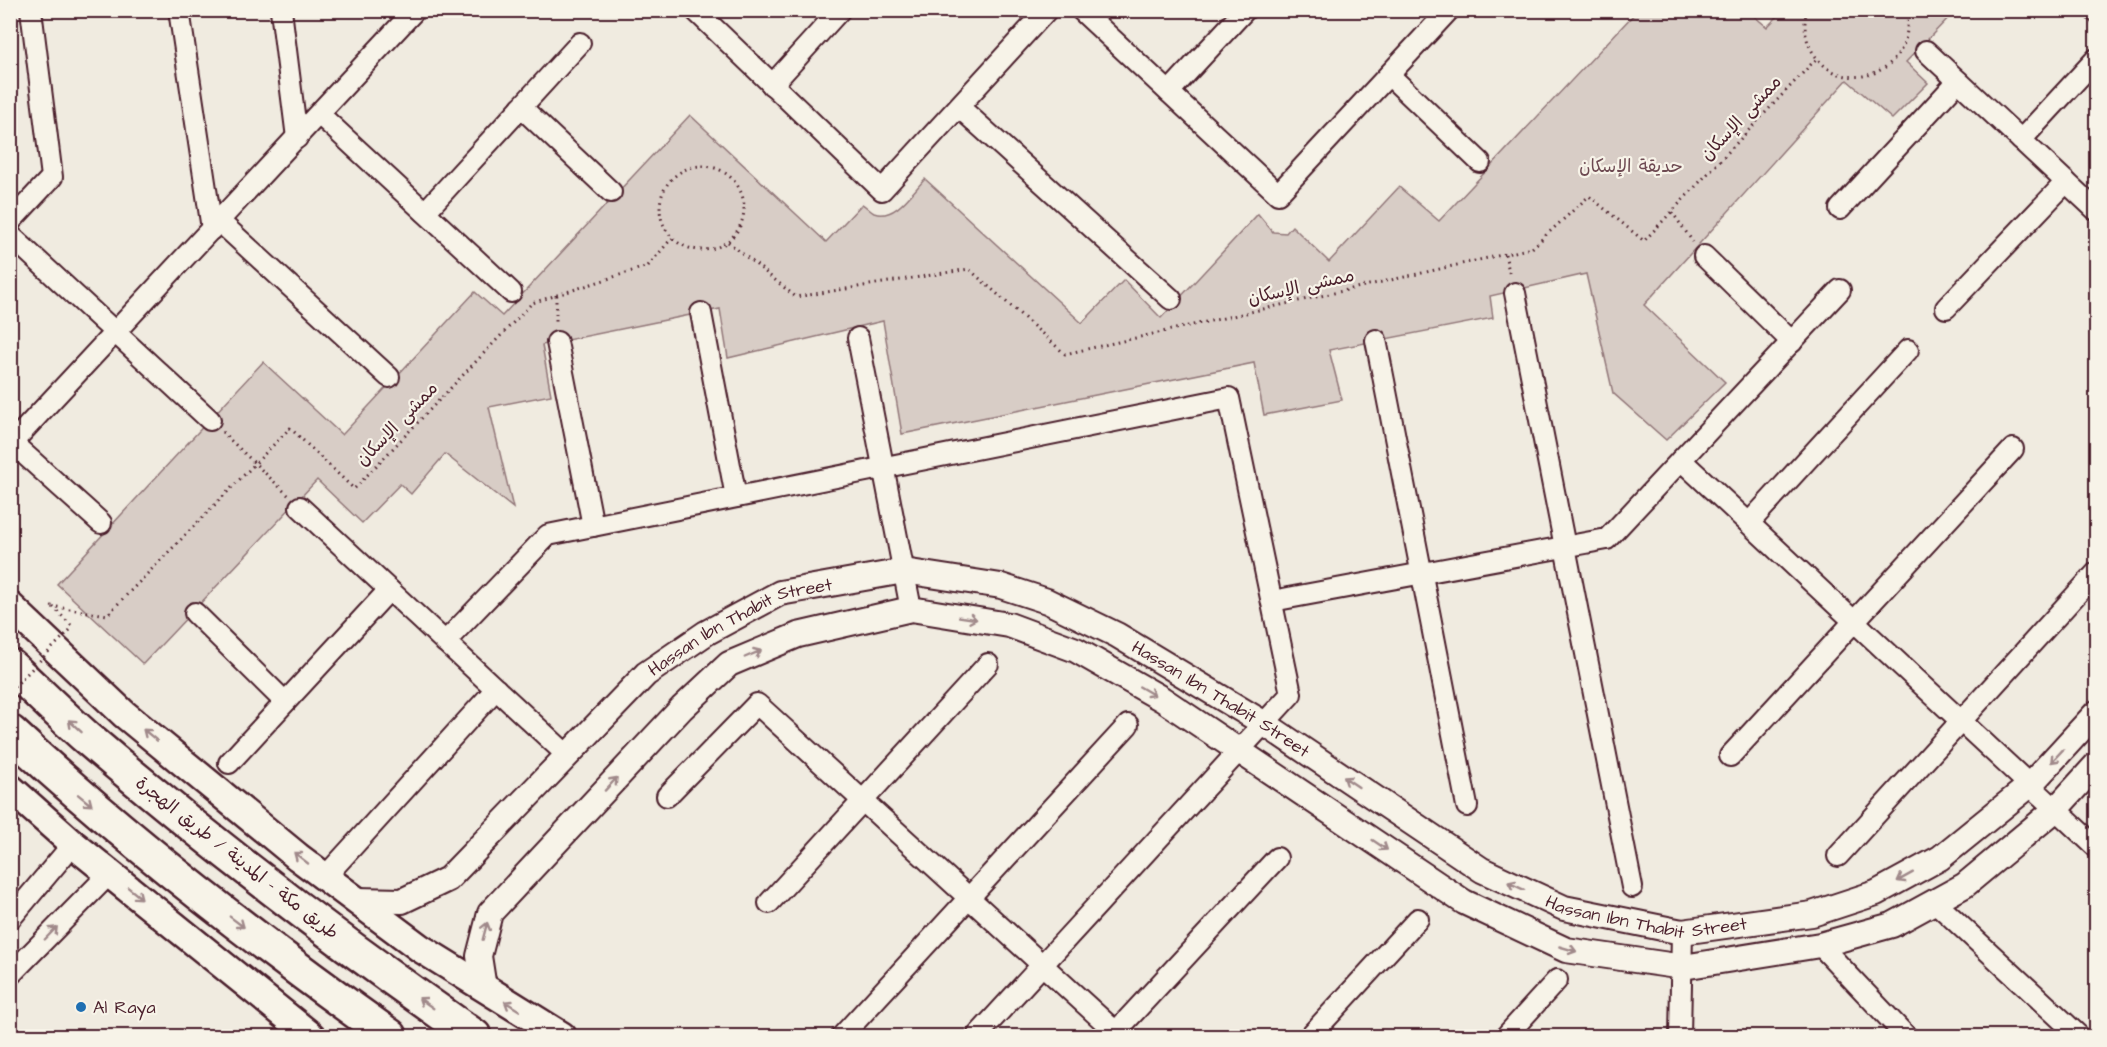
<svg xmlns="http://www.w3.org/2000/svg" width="2107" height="1047" viewBox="0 0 2107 1047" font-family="'Architects Daughter','Playpen Sans Arabic',sans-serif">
<rect width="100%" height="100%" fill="#f0ebe0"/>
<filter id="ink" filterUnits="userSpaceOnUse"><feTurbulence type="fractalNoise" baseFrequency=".0167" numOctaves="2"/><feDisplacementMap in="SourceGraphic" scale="12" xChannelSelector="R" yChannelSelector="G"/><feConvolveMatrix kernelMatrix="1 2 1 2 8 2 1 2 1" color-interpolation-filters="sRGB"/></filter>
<g filter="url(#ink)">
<!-- green -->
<path fill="#d8cdc6" stroke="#917678" stroke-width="1.5" d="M1637 11H1748L1767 27 1783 11H1955L1906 62 1928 83 1892 119 1847 80 1644 305 1725 382 1666 440 1613 393 1586 274 1490 296 1493 318 1329 350 1342 400 1264 415 1254 363 902 434 883 321 728 358 720 309 542 345 551 395 489 407 513 508 445 454 411 494 400 484 362 523 317 480 143 664 57 584 263 362 342 435 475 292 502 316 690 115 826 242 862 204C866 206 870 211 874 213 895 221 913 191 925 179L1082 323 1124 280 1161 318 1258 214 1273 232 1286 233 1292 226 1329 262 1399 187 1439 221Z"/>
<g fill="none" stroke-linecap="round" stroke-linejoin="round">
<defs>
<g id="minor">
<path d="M179 10 212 229"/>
<path d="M281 10 297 138"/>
<path d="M695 10 882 190 1047 10"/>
<path d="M1081 10 1278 194 1449 10"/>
<path d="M2095 10 2096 12"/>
<path d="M1926 51 2096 210"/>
<path d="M1389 75 1480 162"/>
<path d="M772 85 840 10"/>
<path d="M1169 92 1245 10"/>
<path d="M521 107 611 192"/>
<path d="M959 107 1171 299"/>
<path d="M319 114 511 292"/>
<path d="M2021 140 2096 59"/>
<path d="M1840 209 1958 81"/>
<path d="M425 212 580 43"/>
<path d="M219 221 389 377"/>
<path d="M10 222 52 177 31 10"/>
<path d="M10 235 210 420"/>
<path d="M1704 256 1792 342"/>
<path d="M1515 293 1632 887"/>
<path d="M1946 308 2066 182"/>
<path d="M701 313 736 497"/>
<path d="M858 338 911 609"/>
<path d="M1376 340 1467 806"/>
<path d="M557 342 593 526"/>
<path d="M12 443 101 523"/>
<path d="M10 445 415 10"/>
<path d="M1681 460 2096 847"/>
<path d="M300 507 568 756"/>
<path d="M1749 523 1908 350"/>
<path d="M1272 601 1607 539 1840 290"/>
<path d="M195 613 285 702"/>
<path d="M445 642 548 535 1229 398 1291 694 977 1036"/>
<path d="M1730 756 2013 449"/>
<path d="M229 763 389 590"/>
<path d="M667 796 757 704 1120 1036"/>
<path d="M1838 856 2096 573"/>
<path d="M325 877 496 689"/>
<path d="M1935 902 2079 1036"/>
<path d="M769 903 988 664"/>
<path d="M10 919 73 844"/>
<path d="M1820 945 1906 1036"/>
<path d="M10 975 110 873"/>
<path d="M842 1036 1128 725"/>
<path d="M1112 1036 1277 858"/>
<path d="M1310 1036 1418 919"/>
<path d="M1506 1036 1557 980"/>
<path d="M1680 1036 1682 932"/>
</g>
<g id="tertiary">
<path id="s1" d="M357 900 402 901 448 879 646 674 706 633 780 593 904 571 1001 586 1047 601 1117 635 1265 724 1482 870 1564 908 1682 932 1812 914 1876 893 1940 858 2030 785 2096 713"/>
<path d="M484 988 479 956 490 913 682 708 729 664 798 635 911 609 1009 625 1076 650 1162 699 1464 902 1566 950 1683 967 1820 945 1892 925 1965 885 2056 809 2096 765"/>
</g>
<g id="secondary">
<path d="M10 606 124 714 298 857 420 948 562 1036"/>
<path d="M10 788 73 844 311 1036"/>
</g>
<g id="motorway">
<path d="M10 666C36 690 61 715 87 738 211 844 340 943 474 1036"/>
<path d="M10 732C129 843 258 942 390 1036"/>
</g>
</defs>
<!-- minor casing -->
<use href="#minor" stroke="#4a1f2b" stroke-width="24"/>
<!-- tertiary casing -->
<use href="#tertiary" stroke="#4a1f2b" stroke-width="28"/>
<!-- secondary casing -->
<use href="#secondary" stroke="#4a1f2b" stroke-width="32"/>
<!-- motorway casing -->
<use href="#motorway" stroke="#4a1f2b" stroke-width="38"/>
<!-- path -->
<g stroke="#4a1f2b" stroke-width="3" stroke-dasharray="1.5 4.5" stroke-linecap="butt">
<path d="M1807 10C1803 24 1805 39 1812 51 1843 103 1921 69 1905 10"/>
<circle cx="702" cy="208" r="42"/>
<path d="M1672 212 1693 242"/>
<path d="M728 242 796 297 969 269 1065 354 1532 248 1589 196 1644 241 1817 58"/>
<path d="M1505 254 1510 276"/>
<path d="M556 295V323"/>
<path d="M222 432 289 496"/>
<path d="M51 606 107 615 290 428 354 489 532 303 648 266 672 238"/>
<path d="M53 607 73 627"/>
</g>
<!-- minor -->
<use href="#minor" stroke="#f7f3e8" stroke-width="20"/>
<!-- tertiary -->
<use href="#tertiary" stroke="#f7f3e8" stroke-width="24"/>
<!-- secondary -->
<use href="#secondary" stroke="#f7f3e8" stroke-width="27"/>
<!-- motorway -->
<use href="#motorway" stroke="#f7f3e8" stroke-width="33"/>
<!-- path-bridge -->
<path stroke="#4a1f2b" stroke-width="3" stroke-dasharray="1.5 4.5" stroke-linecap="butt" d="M10 691 73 627"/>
</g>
<!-- one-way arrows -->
<defs><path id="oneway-shaft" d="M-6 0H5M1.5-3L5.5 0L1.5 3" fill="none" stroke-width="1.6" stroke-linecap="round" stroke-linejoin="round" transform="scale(1.5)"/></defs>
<g stroke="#a0898a">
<use href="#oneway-shaft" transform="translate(968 618) rotate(9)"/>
<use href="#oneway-shaft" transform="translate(753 654) rotate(-23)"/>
<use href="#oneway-shaft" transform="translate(1147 691) rotate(30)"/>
<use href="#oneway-shaft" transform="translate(75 726) rotate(-137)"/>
<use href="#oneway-shaft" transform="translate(150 735) rotate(-141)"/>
<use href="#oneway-shaft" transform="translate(2057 756) rotate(133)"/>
<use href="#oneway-shaft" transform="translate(1351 782) rotate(-146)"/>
<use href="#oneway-shaft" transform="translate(611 784) rotate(-47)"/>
<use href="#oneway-shaft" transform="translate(85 800) rotate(39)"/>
<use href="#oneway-shaft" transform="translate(1380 845) rotate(34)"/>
<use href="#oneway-shaft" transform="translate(301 858) rotate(-142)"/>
<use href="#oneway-shaft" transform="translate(1905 877) rotate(151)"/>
<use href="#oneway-shaft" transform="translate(1516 886) rotate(-155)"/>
<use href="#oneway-shaft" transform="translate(135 893) rotate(39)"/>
<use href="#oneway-shaft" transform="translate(237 922) rotate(37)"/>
<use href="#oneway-shaft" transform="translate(485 931) rotate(-75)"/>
<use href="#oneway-shaft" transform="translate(51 933) rotate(-46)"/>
<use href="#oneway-shaft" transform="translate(1568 949) rotate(16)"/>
<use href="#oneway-shaft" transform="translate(426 1003) rotate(-145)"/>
<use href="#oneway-shaft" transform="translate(512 1006) rotate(-148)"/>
</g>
</g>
<!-- markers -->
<circle fill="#1f6fb2" stroke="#f7f3e8" stroke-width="2" cx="81" cy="1007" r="6"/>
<g text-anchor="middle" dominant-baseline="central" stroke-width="4.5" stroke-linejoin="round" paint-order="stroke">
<!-- street labels -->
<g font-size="18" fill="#4a1f2b" stroke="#f7f3e8">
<text transform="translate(1741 118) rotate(-47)">ممشى الإسكان</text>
<text transform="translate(1301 287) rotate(-13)">ممشى الإسكان</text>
<text transform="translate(397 424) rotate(-46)">ممشى الإسكان</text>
<text stroke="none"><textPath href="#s1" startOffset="488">Hassan Ibn Thabit Street</textPath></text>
<text stroke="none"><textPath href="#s1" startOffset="1010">Hassan Ibn Thabit Street</textPath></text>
<text transform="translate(237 858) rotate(38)">طريق مكة - المدينة / طريق الهجرة</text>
<text stroke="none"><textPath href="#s1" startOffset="1496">Hassan Ibn Thabit Street</textPath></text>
</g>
<!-- park labels -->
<g font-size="18" fill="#6e4a52" stroke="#f7f3e8">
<text x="1631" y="166">حديقة الإسكان</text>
</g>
<!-- poi labels -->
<g font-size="18" fill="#4a1f2b" stroke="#f7f3e8" text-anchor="start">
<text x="93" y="1007">Al Raya</text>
</g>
</g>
<!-- margin -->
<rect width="2107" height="1047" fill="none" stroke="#f7f3e8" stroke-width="36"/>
<rect x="18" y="18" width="2071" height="1011" fill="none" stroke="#4a1f2b" stroke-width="2" filter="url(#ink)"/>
</svg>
